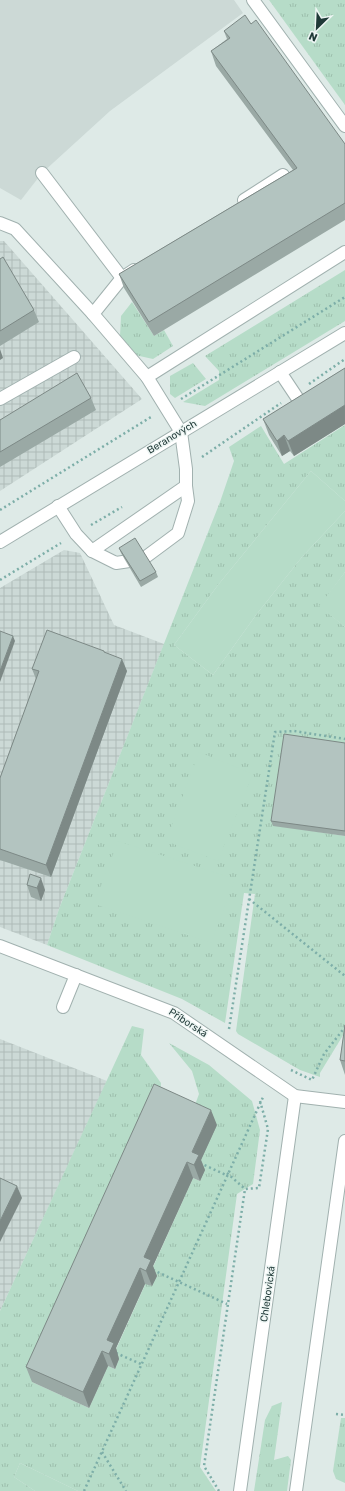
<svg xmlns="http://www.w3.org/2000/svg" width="345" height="1491" viewBox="0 0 345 1491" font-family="Rubik,sans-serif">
<defs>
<pattern id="industrial-grid" width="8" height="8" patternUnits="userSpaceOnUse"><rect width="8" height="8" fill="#ccd9d6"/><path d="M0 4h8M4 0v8" fill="none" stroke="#afbbb8"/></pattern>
<pattern id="grass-tufts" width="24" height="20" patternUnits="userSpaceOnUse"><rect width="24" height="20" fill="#b6dcc8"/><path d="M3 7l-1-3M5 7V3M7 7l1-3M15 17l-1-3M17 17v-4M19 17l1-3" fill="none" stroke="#9cbeac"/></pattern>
</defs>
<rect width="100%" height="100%" fill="#deeae7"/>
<!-- built -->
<path fill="#ccd9d6" d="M0 0H234L243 13 110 111 42 173 21 200 0 188Z"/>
<!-- industrial -->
<g fill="url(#industrial-grid)">
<path d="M0 241H4L142 399 0 491Z"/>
<path d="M64 550 80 553 114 625 164 644 59 909 47 945 0 927V588Z"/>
<path d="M0 1039 107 1081 0 1311Z"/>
</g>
<!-- grass -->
<g fill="url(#grass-tufts)">
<path d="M269 0H345V105Z"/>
<path d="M345 270V321L205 406 183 402 219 380V371L205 356Z"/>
<path d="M132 302 154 336 164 330 173 346 153 359 135 355 120 336 121 316Z"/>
<path d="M193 363 206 379 175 398 170 394V376Z"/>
<path d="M345 425V501L311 471 218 585 174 645 213 675 256 615 302 557 345 511V572L320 606 345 627V748L273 825 345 836V1032L320 1073V1077L300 1070 238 1034 236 1031 255 894 244 893 225 1023 182 999 47 945 59 909 220 502 234 461 229 447 261 426 284 464Z"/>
<path d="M132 1026 144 1029 141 1055 161 1083 160 1100 32 1382 89 1408 108 1366 115 1369 119 1359 113 1356 193 1178 200 1181 192 1113 199 1094 192 1071 169 1043 209 1065 252 1101 260 1130 253 1184 237 1194 200 1467 216 1491H78L20 1463 14 1477 35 1491H0V1311Z"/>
<path d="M282 1402 274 1460 288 1456 291 1460 287 1491H254L265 1420 272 1406Z"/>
<path d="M341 1418H345V1483L336 1479 333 1471Z"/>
</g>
<!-- garden -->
<g fill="#b6dcc8">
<path d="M311 471 345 501V511L302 557 256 615 213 675 174 645 218 585Z"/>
<path d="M345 572V627L319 606Z"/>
<path d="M199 752 253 774 218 861 166 841Z"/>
<path d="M118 841 235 879 211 943 94 904Z"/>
<path d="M20 1463 78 1491H35L14 1477Z"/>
</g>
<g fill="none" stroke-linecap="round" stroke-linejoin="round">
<defs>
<g id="minor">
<path d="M253 0 345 126"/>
<path d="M42 173 122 278"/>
<path d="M244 200 283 175"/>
<path d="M0 223 15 229 93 314"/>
<path d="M280 372 302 405"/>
<path d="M147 377 345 252"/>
<path d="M0 399 74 357"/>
<path d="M58 506 76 534 92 551 116 563 143 559 178 533 188 501 186 486V469L181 432 147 377 93 314 122 278 134 270"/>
<path d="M0 542 345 333"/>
<path d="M92 551 186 486"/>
<path d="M0 946 174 1013 295 1096 345 1102"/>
<path d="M63 1007 76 975"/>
<path d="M240 1491 295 1096"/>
<path d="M296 1491 345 1141"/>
</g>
</defs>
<!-- minor casing -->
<use href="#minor" stroke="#a1b1af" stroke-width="14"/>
<!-- path -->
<g stroke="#7daea8" stroke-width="2.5" stroke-dasharray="2 3" stroke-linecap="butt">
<path d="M309 384 345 359"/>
<path d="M181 399 345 297"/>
<path d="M202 457 281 403"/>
<path d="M0 510 151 417"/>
<path d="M91 525 122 507"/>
<path d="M0 580 61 543"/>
<path d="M249 899 345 976"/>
<path d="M229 1029 275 732 294 731 345 739"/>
<path d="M291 1070 312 1080 324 1054 345 1027"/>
<path d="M200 1163 226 1175"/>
<path d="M227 1173 245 1189"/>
<path d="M153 1270 227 1304"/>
<path d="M116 1353 141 1364"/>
<path d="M336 1414 345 1415"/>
<path d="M102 1452 126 1491"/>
<path d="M84 1491 264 1095"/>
<path d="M219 1491 204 1466 245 1189 259 1188 268 1129 260 1101"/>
</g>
<!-- minor -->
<use href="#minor" stroke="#fff" stroke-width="12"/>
</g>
<!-- wall -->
<g fill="#9aa9a5">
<path d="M251 24 345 144V220L154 336 124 288 119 274 293 170 216 66 211 51 227 39 224 31Z"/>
<path d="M0 259 34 310 39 322 0 346Z"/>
<path d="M345 368V424L294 456 290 451 282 456 269 435 263 419Z"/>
<path d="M91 398 96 410 0 467V420Z"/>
<path d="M119 548 156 572 158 577 141 587 121 553Z"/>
<path d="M105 653 127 671 51 877 0 860V778L36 679 32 669Z"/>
<path d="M345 743V836L273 826 271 821Z"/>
<path d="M27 885 45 890 41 901 31 897Z"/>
<path d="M345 1025V1075L340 1060Z"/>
<path d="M217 1125 201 1160 205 1170 200 1181 193 1178 153 1266 157 1276 152 1286 145 1284 116 1348 119 1359 115 1369 108 1366 89 1408 32 1382 26 1367Z"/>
</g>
<!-- shaded-wall -->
<g fill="#7d8986">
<path d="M0 349 3 358 0 360Z"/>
<path d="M345 405V424L294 456 288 441Z"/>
<path d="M284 435 290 451 282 456 277 441Z"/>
<path d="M13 636 15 641 0 682V671Z"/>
<path d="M122 659 127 671 51 877 46 865Z"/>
<path d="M41 878 45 890 41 901 37 888Z"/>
<path d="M211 1110 217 1125 201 1160 205 1170 200 1181 194 1165 192 1152Z"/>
<path d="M187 1162 193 1178 153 1266 157 1276 152 1286 146 1271 144 1257Z"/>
<path d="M17 1186 22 1198 0 1242V1221Z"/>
<path d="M140 1268 145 1284 116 1348 119 1359 115 1369 109 1354 107 1340Z"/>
<path d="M102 1351 108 1366 89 1408 83 1392Z"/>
</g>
<!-- building -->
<g fill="#b3c4c0" stroke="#7d8986">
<path d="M245 15 251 24 256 20 345 144V203L149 322 119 274 297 168 211 51 230 38 224 31Z"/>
<path d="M3 257 34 310 0 331V259Z"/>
<path d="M345 368V405L288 441 284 435 277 441 263 419Z"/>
<path d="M77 373 91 398 0 452V420Z"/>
<path d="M135 538 156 572 140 581 119 548Z"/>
<path d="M47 630 104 651V652L122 659 46 865 0 849V778L39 671 32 669Z"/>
<path d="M0 631 13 636 0 671Z"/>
<path d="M284 734 345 743V831L271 821Z"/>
<path d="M30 874 41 878 37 888 27 885Z"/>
<path d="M345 1025V1061L340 1060Z"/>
<path d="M154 1084 211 1110 192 1152 199 1155 194 1165 187 1162 144 1257 151 1260 146 1271 140 1268 107 1340 114 1343 109 1354 102 1351 83 1392 26 1367Z"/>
<path d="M0 1178 17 1186 0 1221Z"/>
</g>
<g text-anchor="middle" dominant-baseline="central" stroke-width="3" stroke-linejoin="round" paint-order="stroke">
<!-- street labels -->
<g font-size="10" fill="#1f3937" stroke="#eef6f4">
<text transform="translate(172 437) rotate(-31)">Beranových</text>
<text transform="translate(188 1023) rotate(33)">Příborská</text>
<text transform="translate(268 1294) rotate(-82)">Chlebovická</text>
</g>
</g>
<!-- north arrow -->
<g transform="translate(317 28) rotate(204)" stroke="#eef6f4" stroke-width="3" paint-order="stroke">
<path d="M0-3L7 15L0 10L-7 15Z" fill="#1f3937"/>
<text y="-6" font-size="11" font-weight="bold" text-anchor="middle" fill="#1f3937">N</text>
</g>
</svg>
